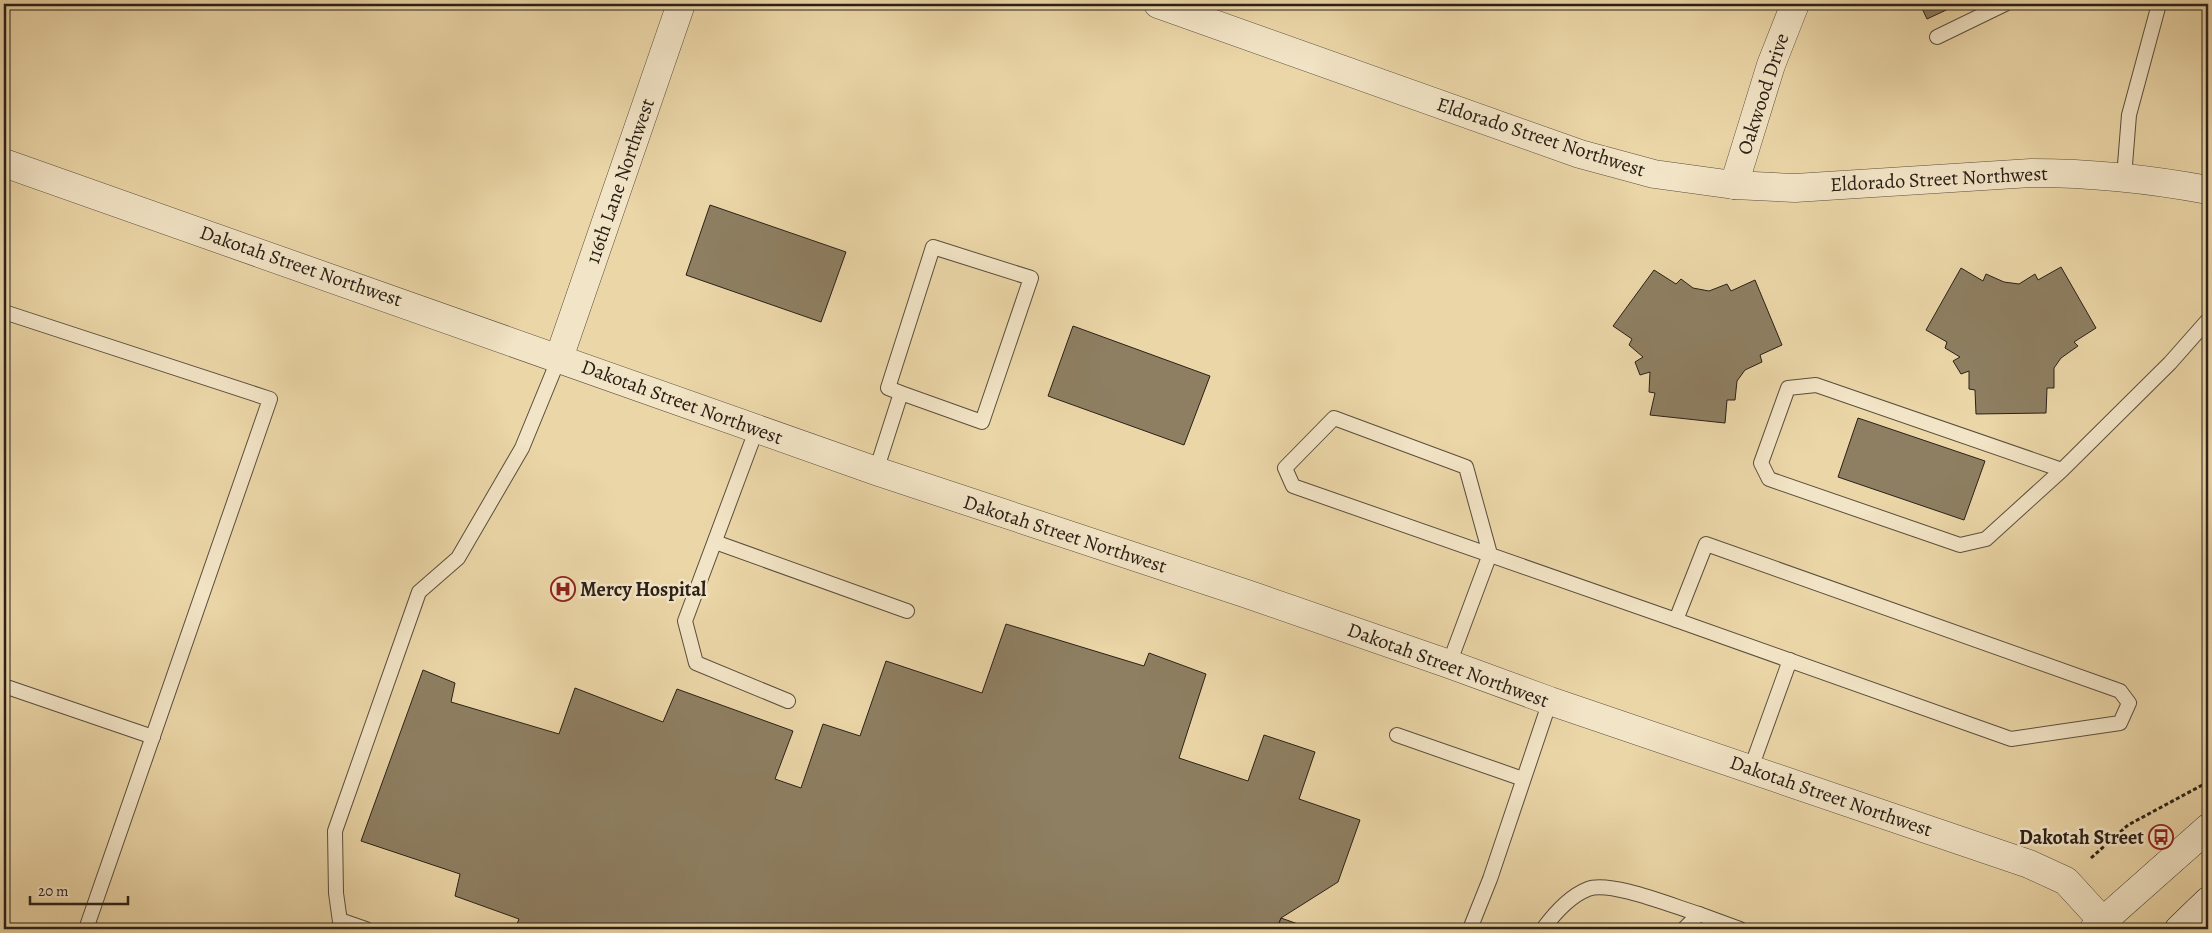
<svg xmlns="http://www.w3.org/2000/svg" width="2212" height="933" viewBox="0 0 2212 933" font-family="Alegreya,serif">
<rect width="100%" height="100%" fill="#ebd6a7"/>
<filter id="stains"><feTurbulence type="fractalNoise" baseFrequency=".004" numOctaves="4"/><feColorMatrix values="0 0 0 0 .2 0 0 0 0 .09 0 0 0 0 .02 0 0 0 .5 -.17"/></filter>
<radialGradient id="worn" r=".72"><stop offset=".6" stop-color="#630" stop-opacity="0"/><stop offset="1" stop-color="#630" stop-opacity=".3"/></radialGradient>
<!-- building -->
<g fill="#8e7f62" stroke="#2a2018">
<path d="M1920 4H1959L1927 19Z"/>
<path d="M710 205 846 252 821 322 686 275Z"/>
<path d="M2061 267 2096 328 2074 342 2078 346 2061 358 2054 368V388H2047L2046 413 1976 414 1975 390 1969 389V371L1961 374 1953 361 1960 357 1945 348 1947 342 1926 330 1961 268 1983 281 1986 274 2004 282 2019 284 2035 274 2038 280Z"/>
<path d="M1654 270 1676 284 1681 279 1693 288 1709 291 1727 284 1731 291 1755 280 1782 345 1760 355 1762 362 1745 370 1737 381 1735 400H1727L1725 423 1650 415 1655 393 1649 392 1650 372 1640 375 1635 362 1643 357 1629 345 1632 339 1613 326Z"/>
<path d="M1073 326 1210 376 1184 445 1048 396Z"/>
<path d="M1858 418 1985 461 1964 520 1838 477Z"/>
<path d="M1006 624 1144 666 1149 653 1206 674 1179 758 1248 781 1264 735 1315 752 1299 799 1360 820 1338 882 1281 918 1277 929H515L519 919 455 896 460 874 361 841 423 670 455 683 451 702 559 734 575 688 663 722 677 689 793 731 775 779 801 788 823 724 860 736 886 661 982 693Z"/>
<path d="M1281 918 1312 929H1277Z"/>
</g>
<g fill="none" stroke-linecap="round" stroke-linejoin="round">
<defs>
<g id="lane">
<path d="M1937 37 2005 4"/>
<path d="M2124 177 2129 115 2159 4"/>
<path d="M4 312 270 399 86 929"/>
<path d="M757 428 685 621 696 663 788 701"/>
<path d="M2062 470 1816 385 1788 388 1761 463 1769 479 1960 545 1986 539 2062 470 2170 363 2208 320"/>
<path d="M876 471 901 393 982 422 1031 278 933 247 888 388 901 393"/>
<path d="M715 542 907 611"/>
<path d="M1706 544 2120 691 2129 703 2120 723 2011 739 1676 620Z"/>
<path d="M1449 664 1490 554 1466 467 1334 418 1285 468 1293 486 1676 620"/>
<path d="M4 686 153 737"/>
<path d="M1397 735 1523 779"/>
<path d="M1751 768 1790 660"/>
<path d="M340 920 366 929"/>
<path d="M341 929 336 893 335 831 419 592 458 558 522 448 559 358"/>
<path d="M1470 929 1490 879 1550 701"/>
<path d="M1543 929C1554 914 1570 896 1588 889 1610 880 1675 907 1699 914"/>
<path d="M1684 929 1699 914 1740 929"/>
</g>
<g id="street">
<path d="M1158 4 1580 154 1654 174 1734 185 1795 188 2031 173C2091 173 2149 179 2208 190"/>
<path d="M4 163 876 471 1247 594 1449 664 1550 701 2029 864 2066 881 2110 929"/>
<path d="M1734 185 1771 65 1795 4"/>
<path d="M559 358 681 4"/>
</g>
<g id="secondary">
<path d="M2094 929 2208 828"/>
<path d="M2179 929 2208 901"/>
</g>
</defs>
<!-- lane casing -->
<use href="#lane" stroke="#5a4e3c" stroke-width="16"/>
<!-- street casing -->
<use href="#street" stroke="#5a4e3c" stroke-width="29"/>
<!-- secondary casing -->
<use href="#secondary" stroke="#2a2018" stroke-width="29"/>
<!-- path -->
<path stroke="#2a2018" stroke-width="3" stroke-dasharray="4 2.5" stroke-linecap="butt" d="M2091 858 2128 825 2208 782"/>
<!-- lane -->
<use href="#lane" stroke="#f2e4c6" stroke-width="14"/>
<!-- street -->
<use href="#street" stroke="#f2e4c6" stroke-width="28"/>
<!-- secondary -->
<use href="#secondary" stroke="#f2e4c6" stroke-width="28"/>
</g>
<!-- icons -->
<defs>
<symbol id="hospital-ring" viewBox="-11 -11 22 22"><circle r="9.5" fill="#f2e4c6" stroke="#8f2418" stroke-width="1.5"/><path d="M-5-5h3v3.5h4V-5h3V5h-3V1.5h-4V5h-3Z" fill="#8f2418"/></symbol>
<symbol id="bus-ring" viewBox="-11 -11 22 22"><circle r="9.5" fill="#f2e4c6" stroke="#8f2418" stroke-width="1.5"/><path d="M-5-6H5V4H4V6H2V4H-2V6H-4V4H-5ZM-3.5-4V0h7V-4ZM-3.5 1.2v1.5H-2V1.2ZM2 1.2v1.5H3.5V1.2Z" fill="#8f2418"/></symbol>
</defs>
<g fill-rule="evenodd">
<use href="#hospital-ring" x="549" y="575" width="28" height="28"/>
<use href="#bus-ring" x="2147" y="823" width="28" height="28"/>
</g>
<g text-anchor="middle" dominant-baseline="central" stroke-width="5" stroke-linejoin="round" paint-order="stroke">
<!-- street labels -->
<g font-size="20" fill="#2a2018" stroke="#f2e4c6">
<text transform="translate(1763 94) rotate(-72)">Oakwood Drive</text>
<text transform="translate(1541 137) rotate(18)">Eldorado Street Northwest</text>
<text transform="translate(1939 179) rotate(-3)">Eldorado Street Northwest</text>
<text transform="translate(620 181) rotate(-71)">116th Lane Northwest</text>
<text transform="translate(301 266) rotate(19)">Dakotah Street Northwest</text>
<text transform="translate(682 402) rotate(20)">Dakotah Street Northwest</text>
<text transform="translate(1065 534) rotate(18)">Dakotah Street Northwest</text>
<text transform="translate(1448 665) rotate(20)">Dakotah Street Northwest</text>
<text transform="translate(1831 796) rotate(19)">Dakotah Street Northwest</text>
</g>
<!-- poi labels -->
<g font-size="20" font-weight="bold" fill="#2a2018" stroke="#f2e4c6" text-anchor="start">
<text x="580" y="589">Mercy Hospital</text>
<text x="2144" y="837" text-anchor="end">Dakotah Street</text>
</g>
</g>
<!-- margin -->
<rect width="2212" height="933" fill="none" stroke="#ebd6a7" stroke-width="20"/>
<rect x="5" y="5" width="2202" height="923" fill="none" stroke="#2a2018" stroke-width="2.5"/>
<rect x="10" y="10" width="2192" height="913" fill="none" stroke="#2a2018"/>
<!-- scale -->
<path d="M30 896v8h98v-8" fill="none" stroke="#2a2018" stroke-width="2.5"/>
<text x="38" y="896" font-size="15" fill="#2a2018" stroke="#f2e4c6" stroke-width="4" paint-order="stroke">20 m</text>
<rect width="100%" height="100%" filter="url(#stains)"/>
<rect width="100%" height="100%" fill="url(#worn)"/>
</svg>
